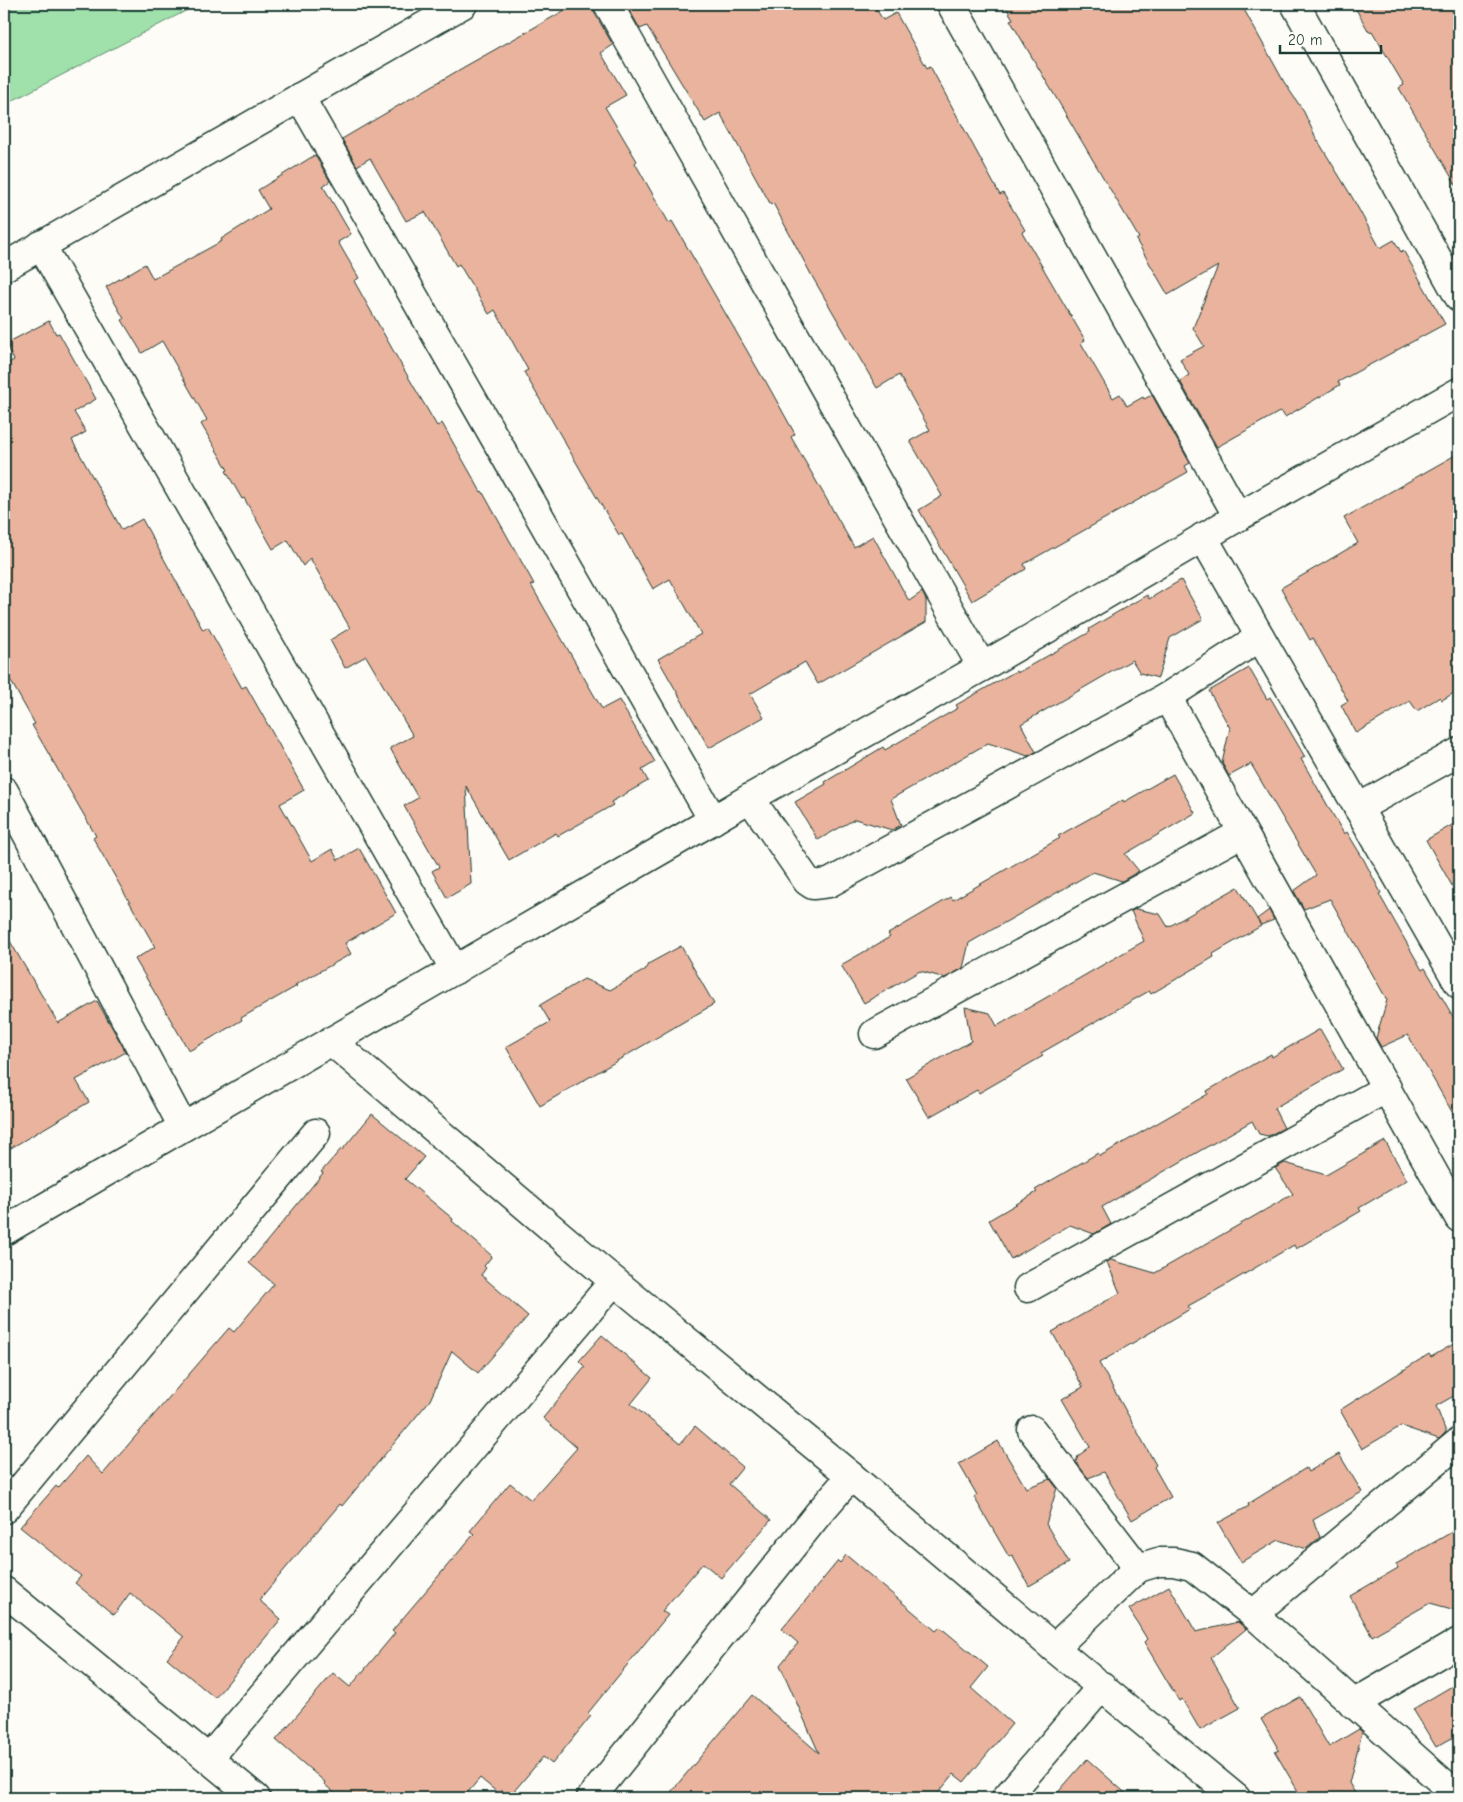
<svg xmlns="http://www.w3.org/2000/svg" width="1463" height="1802" viewBox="0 0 1463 1802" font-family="'Comic Neue',sans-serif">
<rect width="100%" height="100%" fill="#fdfcf7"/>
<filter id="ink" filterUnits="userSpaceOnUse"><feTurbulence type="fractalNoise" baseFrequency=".02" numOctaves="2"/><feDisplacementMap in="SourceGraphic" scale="10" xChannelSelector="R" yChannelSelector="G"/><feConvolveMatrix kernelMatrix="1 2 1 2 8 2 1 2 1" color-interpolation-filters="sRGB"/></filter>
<g filter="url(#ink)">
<!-- green -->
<path fill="#a0e0aa" stroke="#608e6f" d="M4 4H199L4 105Z"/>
<!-- building -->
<g fill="#e9b39d" stroke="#1f3d34">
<path d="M576 4H592L594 12 613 45 601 53 626 95 605 107 637 161 635 163 669 223 672 221 764 380H765L795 434 791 437 854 547 873 536 909 601 922 592 926 600V622L818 684 805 662 750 694 764 717 709 748 658 659 701 634 670 579 653 589 622 534 619 535 587 481 524 372 528 370 495 310 489 314 459 264 456 266 425 212 406 221 370 158 357 166 342 139 464 67Z"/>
<path d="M626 4H873L883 20 896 13 927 68 930 66 1000 195 1003 193 1025 230 1022 232 1085 340 1081 343 1113 398 1120 394 1127 406 1143 397 1144 399 1152 395 1190 463 1185 466 1188 472 1024 564 1026 569 972 601 919 510 942 496 910 441 930 430 899 375 877 388 813 278 773 203 771 205 720 113 705 122 647 26 640 29Z"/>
<path d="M1004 4H1241L1284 82 1304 112 1315 136 1352 197 1380 248 1394 240 1401 252 1403 250 1445 324 1338 382 1340 385 1285 417 1281 411 1217 447 1180 381 1189 375 1180 359 1204 346 1193 328 1218 266 1168 295 1136 240 1139 238 1010 20 1013 19Z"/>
<path d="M1353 4H1459V190L1399 88 1404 85 1372 31 1369 32Z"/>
<path d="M315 155 330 181 323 186 351 234 338 242 359 278 354 281 403 368 437 426 442 423 481 492 482 491 534 584 531 585 602 709 619 700 655 762 642 770 648 781 611 802 613 805 558 836 556 833 509 860 466 786 471 884 447 898 432 871 439 867 404 806 418 798 390 748 413 736 366 656 345 668 330 640 350 628 310 558 303 566 288 540 273 549 244 498 242 499 226 471 228 470 201 424 207 420 162 341 142 353 122 320 124 319 106 287 145 264 153 279 222 241 221 239 269 209 258 190Z"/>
<path d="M49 321 56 334 59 333 96 399 74 412 86 432 72 440 122 530 142 519 203 630 208 627 242 688 246 686 268 725 304 790 280 804 312 861 332 849 338 860 359 848 396 913 345 943 351 954 295 985 297 986 241 1018 242 1020 189 1051 135 959 155 947 93 838 96 836 32 725 35 724 4 669V365L14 360 5 344Z"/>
<path d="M1459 453V690L1442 700 1440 697 1417 711 1410 701 1356 733 1341 705 1348 701 1313 638 1310 640 1281 588 1358 543 1344 518Z"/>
<path d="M1181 580 1203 619 1170 638 1158 678 1140 673 1132 660 1021 724 1036 752 1028 756 988 743 891 799 901 825 892 830 855 819 818 840 795 802 826 784 825 782 883 747 885 750 958 708 956 705 1016 671 1017 673 1090 632 1089 629 1121 610 1147 595 1149 599Z"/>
<path d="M1249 668 1267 699 1270 697 1305 757 1301 759 1344 834 1347 832 1364 860 1381 893 1379 894 1422 970 1425 968 1459 1027V1124L1408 1035 1381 1047 1376 1038 1387 1000 1330 899 1304 909 1294 891 1316 875 1251 764 1229 776 1222 763 1230 728 1209 691Z"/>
<path d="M1173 774 1195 813 1125 854 1139 871 1122 881 1093 872 969 943 963 968 945 978 920 971 864 1003 841 965 890 937 888 934 951 897 953 900 1060 838 1058 836 1123 800 1124 802Z"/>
<path d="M1459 821V898L1426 840Z"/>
<path d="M1238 887 1261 926 1213 954 1214 957 1151 994 1149 991 1041 1053 1043 1056 979 1093 977 1090 929 1117 906 1078 971 1041 965 1007 990 1013 997 1026 1144 941 1131 911 1136 909 1160 914 1168 927Z"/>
<path d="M1269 910 1274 920 1261 925 1257 919Z"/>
<path d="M4 931 58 1023 97 1001 126 1052 76 1080 89 1102 4 1152Z"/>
<path d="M681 946 714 1004 540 1106 506 1047 550 1022 540 1005 584 979 610 990 645 970 648 964Z"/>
<path d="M1320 1029 1343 1069 1274 1108 1284 1128 1268 1136 1259 1134 1252 1121 1102 1207 1111 1224 1094 1234 1070 1225 1011 1259 989 1220 1037 1192 1035 1190 1098 1153 1100 1156 1208 1094 1207 1091 1271 1054 1272 1057Z"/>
<path d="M372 1114 424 1157 405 1179 453 1219 452 1221 492 1256 484 1266 486 1268 481 1275 528 1316 478 1373 452 1351 430 1400 342 1506 340 1504 259 1600 281 1619 215 1698 167 1658 184 1637 130 1593 114 1615 75 1583 81 1576 20 1527 56 1486 58 1488 86 1456 103 1474 229 1328 234 1332 274 1284 249 1263 323 1173 321 1172 341 1149 342 1150Z"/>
<path d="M1385 1141 1407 1180 1359 1208 1361 1211 1296 1249 1294 1245 1224 1286 1188 1306 1190 1309 1099 1363 1156 1465 1154 1467 1171 1497 1132 1520 1104 1472 1088 1478 1076 1462 1078 1456 1090 1447 1062 1399 1083 1387 1052 1332 1120 1293 1107 1262 1111 1260 1155 1273 1293 1194 1275 1168 1285 1163 1326 1175Z"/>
<path d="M602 1335 652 1378 631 1404 680 1444 695 1426 743 1467 729 1484 771 1520 721 1578 703 1563 662 1611 668 1615 588 1713 591 1716 552 1764 543 1757 509 1797 501 1790 498 1793 480 1778 463 1798H340L324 1784 325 1782 276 1740 333 1673 350 1687 395 1633 392 1631 474 1534 470 1531 510 1483 531 1500 577 1448 543 1418 585 1367 579 1361Z"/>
<path d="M1459 1341V1393L1436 1406 1446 1432 1439 1439 1401 1426 1362 1449 1340 1410 1429 1354 1431 1357Z"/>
<path d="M998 1441 1026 1488 1050 1479 1057 1488 1046 1524 1069 1563 1029 1586 1012 1555 1009 1557 974 1497 977 1495 959 1464Z"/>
<path d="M1339 1454 1362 1492 1313 1520 1320 1537 1306 1549 1279 1540 1241 1562 1218 1523 1249 1506 1248 1504 1306 1468 1308 1472Z"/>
<path d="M1459 1528V1611L1430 1603 1372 1636 1350 1596 1398 1568 1396 1564Z"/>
<path d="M846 1555 936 1631 940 1627 988 1667 971 1688 1012 1724 964 1782 954 1774 934 1798H666L752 1695 819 1753 780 1665 798 1643 782 1629 838 1561 840 1563Z"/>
<path d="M1169 1586 1196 1632 1238 1622 1246 1629 1211 1658 1240 1708 1200 1730 1182 1699 1179 1701 1144 1642 1147 1639 1129 1609Z"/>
<path d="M1459 1682V1734L1436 1747 1413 1709Z"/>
<path d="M1300 1697 1329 1747 1359 1729 1362 1732 1349 1783 1358 1798H1302L1275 1752 1279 1750 1261 1719Z"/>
<path d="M1087 1759 1131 1798H1053Z"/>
</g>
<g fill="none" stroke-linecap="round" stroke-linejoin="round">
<defs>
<g id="street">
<path d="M608 4 982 667"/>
<path d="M951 4 1238 517"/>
<path d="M1295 4 1459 297"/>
<path d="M300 97 713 820"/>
<path d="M41 245 455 970"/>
<path d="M1203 537 1459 984"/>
<path d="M1167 697 1459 1218"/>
<path d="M4 791 183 1127"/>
<path d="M750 798 807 881 813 885 829 883 1167 697 1260 637"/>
<path d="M1358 808 1459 752"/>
<path d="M874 1034 1242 833"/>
<path d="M331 1041 614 1281 851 1476 1054 1648 1236 1798"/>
<path d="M4 1231 713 820 750 798 982 667 1238 517 1459 392"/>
<path d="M1028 1288 1387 1088"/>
<path d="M1032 1430 1138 1568 1054 1648"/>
<path d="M4 1509 316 1133"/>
<path d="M1138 1568 1158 1562H1174L1192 1566 1253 1614 1459 1797"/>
<path d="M1253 1614 1459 1442"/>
<path d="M1353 1704 1459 1642"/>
<path d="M209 1758 614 1281"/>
<path d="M591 1798 818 1514 851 1476"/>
<path d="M1006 1798 1102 1686"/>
</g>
<g id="secondary">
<path d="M4 267 463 4"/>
<path d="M4 1591 256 1798"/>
</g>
</defs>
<!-- street casing -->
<use href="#street" stroke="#1f3d34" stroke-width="31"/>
<!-- secondary casing -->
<use href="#secondary" stroke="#1f3d34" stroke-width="31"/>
<!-- street -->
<use href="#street" stroke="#fdfcf7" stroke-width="28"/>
<!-- secondary -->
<use href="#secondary" stroke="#fdfcf7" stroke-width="28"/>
</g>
</g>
<!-- margin -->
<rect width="1463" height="1802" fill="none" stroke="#fdfcf7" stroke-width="20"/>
<rect x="10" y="10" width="1443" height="1782" fill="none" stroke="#1f3d34" stroke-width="2" filter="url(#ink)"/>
<!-- scale -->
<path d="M1280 45v8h101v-8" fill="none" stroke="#1f3d34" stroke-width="2.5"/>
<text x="1288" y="45" font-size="15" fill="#1f3d34" stroke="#fdfcf7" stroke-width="4" paint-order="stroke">20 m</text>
</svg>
